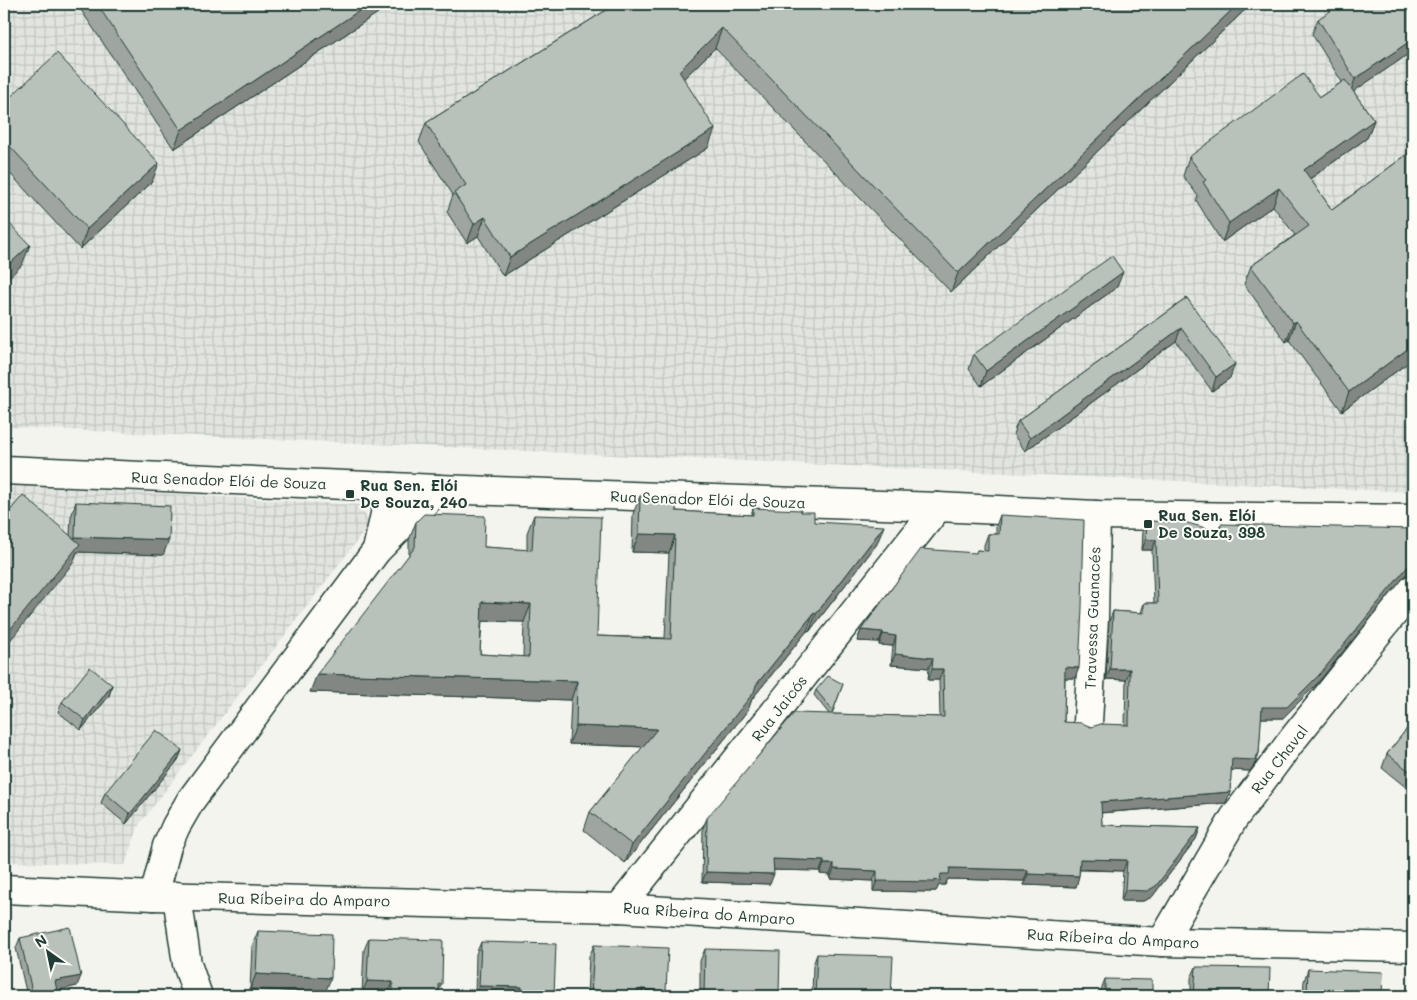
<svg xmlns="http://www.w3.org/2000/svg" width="1417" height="1000" viewBox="0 0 1417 1000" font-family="Mali,sans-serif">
<defs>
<pattern id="industrial-grid" width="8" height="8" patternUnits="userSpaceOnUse" patternTransform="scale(1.25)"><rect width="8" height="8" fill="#e2e5df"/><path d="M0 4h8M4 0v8" fill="none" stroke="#c1c5c0"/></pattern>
</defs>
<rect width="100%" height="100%" fill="#f4f4ef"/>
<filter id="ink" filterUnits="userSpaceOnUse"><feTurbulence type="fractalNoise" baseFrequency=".02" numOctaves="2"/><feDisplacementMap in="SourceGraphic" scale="10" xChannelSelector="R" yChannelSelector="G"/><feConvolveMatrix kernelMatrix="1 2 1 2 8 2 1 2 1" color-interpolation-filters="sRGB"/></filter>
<g filter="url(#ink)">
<!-- industrial -->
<g fill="url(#industrial-grid)">
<path d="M4 4H1413V492L4 427Z"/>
<path d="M14 485 360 505 370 524 139 825 125 865 4 862V497Z"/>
</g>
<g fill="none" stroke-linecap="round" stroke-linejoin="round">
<defs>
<g id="minor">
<path d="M377 550 391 487"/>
<path d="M1088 722 1094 619 1096 515"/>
<path d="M4 889 154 896 619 908 1162 942 1413 947"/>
<path d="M154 896 167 846 176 826 191 800 377 550 438 489"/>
<path d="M177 896 187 964 198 996"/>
<path d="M619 908 938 507"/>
<path d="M1162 942 1234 818 1293 739 1413 589"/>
</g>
<path id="major" d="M4 470 438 489 938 507 1096 515 1413 519"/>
</defs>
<!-- minor casing -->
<use href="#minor" stroke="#1f3d34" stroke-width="31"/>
<!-- major casing -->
<use href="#major" stroke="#1f3d34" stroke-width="31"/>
<!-- minor -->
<use href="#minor" stroke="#fdfcf7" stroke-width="28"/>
<!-- major -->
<use href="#major" stroke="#fdfcf7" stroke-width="28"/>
</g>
<!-- wall -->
<g fill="#9fa6a1" stroke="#1f3d34" fill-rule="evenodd">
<path d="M77 4H391L174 149Z"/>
<path d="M616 4H1251L951 292 715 48 683 79 708 148 503 276 478 236 467 243 447 212 453 195 419 142 426 123Z"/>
<path d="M1413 4V50L1400 60 1353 91 1374 120 1367 138 1310 179 1332 210 1413 150V359L1342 411 1289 340 1286 342 1244 284 1251 266 1295 235 1273 206 1222 242 1196 200 1198 196 1183 176 1189 157 1320 97 1342 82 1312 34 1318 19Z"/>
<path d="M4 103 152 182 80 249 4 167Z"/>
<path d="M1117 287 981 386 969 369 974 354Z"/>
<path d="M1187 298 1230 378 1212 391 1176 341 1025 451 1013 434 1018 421Z"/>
<path d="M640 496 676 511 751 515 753 508 801 512 814 522 877 544 809 632 807 631 752 699 748 710 625 863 584 830 590 812 643 747 569 744 571 700 310 692 409 555V540L416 522 484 547 527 550V533L534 515 597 636 665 638 669 553 632 552 633 514ZM482 621 524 622 523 657 480 654Z"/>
<path d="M76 502 163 555 77 552 73 563 70 535 71 517Z"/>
<path d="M1000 515 1075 678H1065L1064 722 1091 727 1125 725 1126 680 1106 679 1109 622 1113 611 1141 613 1144 603H1154L1152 550H1142L1143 531 1147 521 1218 531 1221 524 1316 685 1283 718H1261L1259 753 1255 764 1250 771 1231 770 1230 792 1226 803 1101 813 1102 825 1200 828 1196 839 1152 897 1143 901H1121L1123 871 1080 870 1076 887 1024 885V881L948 879 945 885H939L936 891H931V892L873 891V881L830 879V875L820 874V871L774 870 770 884 702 882 703 828 707 818 829 714 814 695 816 690 843 684 832 714 940 717 939 680H928L929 668 891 665 893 646 879 645V642L857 641 861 630 976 553 977 550 984 551V545L988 534H996V526Z"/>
<path d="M112 685 109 696 81 730 58 712 62 702Z"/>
<path d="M1413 721V793L1382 768 1387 754Z"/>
<path d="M182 750 178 760 126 824 101 803 105 793Z"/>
<path d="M258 931 325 993 250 989 252 946Z"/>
<path d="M20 938 77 986 57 990 58 996H27L16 948Z"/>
<path d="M369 938 442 984 439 990V996H389V994L362 993 364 950Z"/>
<path d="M481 942 554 996H475L476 954Z"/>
<path d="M594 945 666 991 664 996H587L589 957Z"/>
<path d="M705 949 779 996H700V961Z"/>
<path d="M817 954 891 996H812L813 965Z"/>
<path d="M1196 967 1269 996H1191V978Z"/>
<path d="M1308 969 1382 996H1303L1304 981Z"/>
<path d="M1105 979 1152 996H1101V990Z"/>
</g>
<!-- shaded-wall -->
<g fill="#828783" stroke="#1f3d34">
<path d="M369 4H391L174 149 181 130Z"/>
<path d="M1238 4H1251L951 292 958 273Z"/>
<path d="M722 28 715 48 672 90 679 71Z"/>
<path d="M1413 39V50L1400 60 1350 94 1355 79Z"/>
<path d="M1374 120 1367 138 1297 188 1304 170Z"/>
<path d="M715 129 708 148 503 276 510 257Z"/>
<path d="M159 163 152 182 80 249 87 229Z"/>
<path d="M1279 188 1273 206 1222 242 1229 223Z"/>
<path d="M485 217 478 236 467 243 474 224Z"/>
<path d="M30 245 22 265 4 282V269Z"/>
<path d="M1123 272 1117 287 981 386 986 371Z"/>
<path d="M1296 321 1289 340 1286 342 1293 323Z"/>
<path d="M1181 328 1176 341 1025 451 1030 438Z"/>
<path d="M1413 345V359L1342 411 1349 392Z"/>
<path d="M1235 364 1230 378 1212 391 1216 377Z"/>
<path d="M884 526 877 544 809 632 816 614Z"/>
<path d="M639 534 675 535 669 553 632 552Z"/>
<path d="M75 537 169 540 163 555 77 552 73 563 4 648V637L69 552Z"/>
<path d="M1146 539 1156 540 1152 550H1142Z"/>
<path d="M1413 560V566L1316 685 1283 718H1258L1262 707Z"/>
<path d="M482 602 531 604 524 622 476 621Z"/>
<path d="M814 613 807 631 752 699 748 710 625 863 632 845 756 685Z"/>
<path d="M861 630 883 632 879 642 857 641Z"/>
<path d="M883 634 896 636 893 646 879 645Z"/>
<path d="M895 654 933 658 929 668 891 665Z"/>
<path d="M1065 667 1079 668 1075 678H1061Z"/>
<path d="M932 669H943L939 680H928Z"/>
<path d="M1110 669H1130L1126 680 1106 679Z"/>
<path d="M317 674 577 681 571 700 310 692Z"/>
<path d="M112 685 109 696 81 730 85 720Z"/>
<path d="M576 726 657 729 651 747 569 744Z"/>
<path d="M182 750 178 760 126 824 130 814Z"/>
<path d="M1259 753 1255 764 1250 771 1228 770 1232 759Z"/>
<path d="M1230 792 1226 803 1097 813 1101 802Z"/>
<path d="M1200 828 1196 839 1152 897 1143 901H1121L1125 890Z"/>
<path d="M773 859 824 861 820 871 769 870Z"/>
<path d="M1080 859 1127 860 1123 871 1076 869Z"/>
<path d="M824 864H834L830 875 820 874Z"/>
<path d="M950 868 1028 870 1024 881 948 879 945 885H939L936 891H931V892L873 891 877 881 941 874Z"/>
<path d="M834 869 877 871 873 881 830 879Z"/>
<path d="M706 872 774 874 770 884 702 882Z"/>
<path d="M1028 874 1079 876 1076 887 1024 885Z"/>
<path d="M256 974 331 978 325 993 250 989Z"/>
<path d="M81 976 77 986 51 992 55 981Z"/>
<path d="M367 981 393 982 389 994 362 993Z"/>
<path d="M479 986 522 987 518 996H475Z"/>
<path d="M641 989 666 991 664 996H635L637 991Z"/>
</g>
<!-- building -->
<g fill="#b9c1bb" stroke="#1f3d34" fill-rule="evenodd">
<path d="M97 4H369L181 130Z"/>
<path d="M616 4H1238L958 273 722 28 679 71 715 129 510 257 485 217 474 224 454 193 466 185 426 123Z"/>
<path d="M1341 4H1413V39L1355 79 1318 19Z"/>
<path d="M57 53 159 163 87 229 4 140V103Z"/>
<path d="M1303 74 1320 97 1345 80 1374 120 1304 170 1332 210 1413 150V345L1349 392 1296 321 1293 323 1251 266 1309 226 1279 188 1229 223 1203 182 1206 180 1189 157Z"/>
<path d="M4 218 30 245 4 269Z"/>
<path d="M1112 256 1123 272 986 371 974 354Z"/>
<path d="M1187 298 1235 364 1216 377 1181 328 1030 438 1018 421Z"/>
<path d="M23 495 80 544 4 637V518Z"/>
<path d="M640 496 677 498 676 511 753 515V508L801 510V512H814V522L884 526 816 614 814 613 756 685 754 692 632 845 590 812 657 729 576 726 577 681 317 674 415 547 416 522 424 514 485 516 484 547 532 550 534 515 601 517 597 636 671 639 675 535 639 534ZM482 602 531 604 529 657 480 654Z"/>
<path d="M76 502 170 506 169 540 75 537Z"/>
<path d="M1000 515 1084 520 1082 608 1079 668 1065 667 1064 722 1082 723 1091 727 1101 724 1129 725 1130 669H1110L1113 611 1144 613V603H1158L1156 540 1146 539 1147 521 1184 522 1220 532 1221 524 1413 529V560L1320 674 1287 707H1262L1259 753 1254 760 1232 759 1230 792 1101 802 1102 825 1200 828 1156 886 1147 891 1125 890 1127 860 1080 859 1079 876 1028 874V870L950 868 949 874H941L940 881 935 880V882L877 881V871L834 869V864H824V861L773 859 774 874 706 872 707 818 794 713 944 717 943 669H932L933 658 895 654 896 636 883 634V632L861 630 921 549 976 553 977 550 988 551V534H999Z"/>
<path d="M90 667 112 685 85 720 62 702Z"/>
<path d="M828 676 843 684 833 711 816 690Z"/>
<path d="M1413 721V774L1387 754Z"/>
<path d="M156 730 182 750 130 814 105 793Z"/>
<path d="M70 927 81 976 55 981 58 996H33L20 938Z"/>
<path d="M258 931 332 934 331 978 256 974Z"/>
<path d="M369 938 443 940 442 984H439V996H393V982L367 981Z"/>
<path d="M481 942 556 944 554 996H521L522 987 479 986Z"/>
<path d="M594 945 668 948 666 991 641 989V991H637V996H591Z"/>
<path d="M705 949 780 951 779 996H704Z"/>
<path d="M817 954 893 956 891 996H815Z"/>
<path d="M1196 967 1270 968 1269 996H1194Z"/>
<path d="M1308 969 1383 972 1382 996H1307Z"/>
<path d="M1105 979 1152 980V996H1105Z"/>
</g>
</g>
<!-- markers -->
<g fill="#1f3d34" stroke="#fdfcf7" stroke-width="2">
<rect x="345" y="489" width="10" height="10" rx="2.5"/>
<rect x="1143" y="519" width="10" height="10" rx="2.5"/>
</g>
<g text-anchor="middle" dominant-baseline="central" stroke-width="4" stroke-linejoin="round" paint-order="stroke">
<!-- street labels -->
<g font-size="15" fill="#1f3d34" stroke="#fdfcf7">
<text transform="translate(229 480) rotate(2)">Rua Senador Elói de Souza</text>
<text transform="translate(708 499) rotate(2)">Rua Senador Elói de Souza</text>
<text transform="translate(1092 618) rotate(-88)">Travessa Guanacés</text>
<text transform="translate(779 708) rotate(-52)">Rua Jaicós</text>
<text transform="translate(1279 759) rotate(-52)">Rua Chaval</text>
<text transform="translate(304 899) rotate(1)">Rua Ríbeira do Amparo</text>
<text transform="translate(709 913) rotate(4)">Rua Ríbeira do Amparo</text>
<text transform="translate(1113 938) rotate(3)">Rua Ríbeira do Amparo</text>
</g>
<!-- poi labels -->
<g font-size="15" font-weight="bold" fill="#1f3d34" stroke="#fdfcf7" text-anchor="start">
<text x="360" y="485">Rua Sen. Elói<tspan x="360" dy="17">De Souza, 240</tspan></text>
<text x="1158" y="515">Rua Sen. Elói<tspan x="1158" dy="17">De Souza, 398</tspan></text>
</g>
</g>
<!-- margin -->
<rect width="1417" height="1000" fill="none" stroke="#fdfcf7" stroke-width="20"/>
<rect x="10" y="10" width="1397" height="980" fill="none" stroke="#1f3d34" stroke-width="2" filter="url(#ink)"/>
<!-- north arrow -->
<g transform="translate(48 952) rotate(327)" stroke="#fdfcf7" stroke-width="4" paint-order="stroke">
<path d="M0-4L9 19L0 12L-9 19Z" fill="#1f3d34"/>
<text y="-8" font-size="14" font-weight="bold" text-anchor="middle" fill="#1f3d34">N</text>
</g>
</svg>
